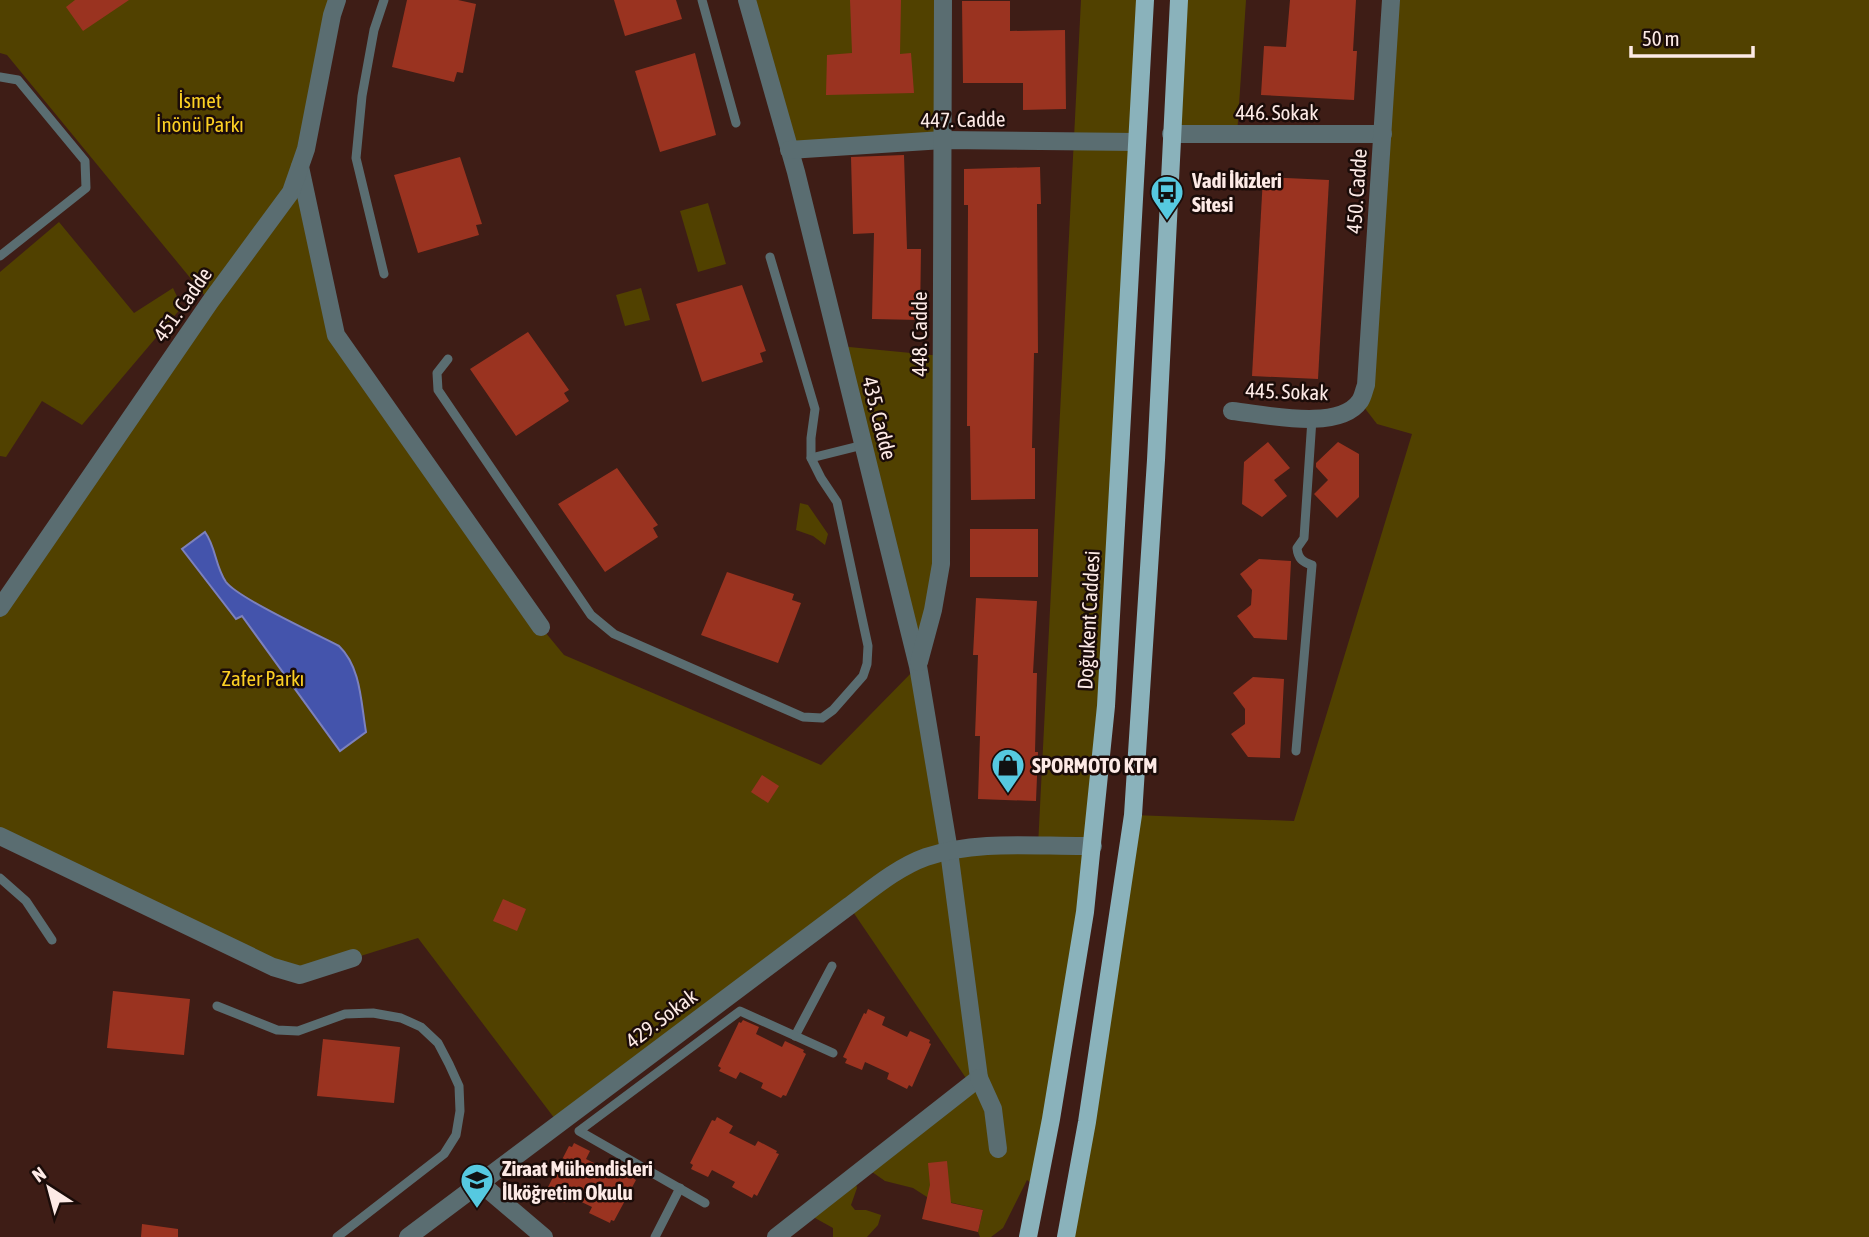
<svg xmlns="http://www.w3.org/2000/svg" width="1869" height="1237" viewBox="0 0 1869 1237" font-family="'Asap Condensed',sans-serif">
<rect width="100%" height="100%" fill="#3e1d16"/>
<!-- green -->
<g fill="#514100">
<path d="M0 0H337L300 167 336 335 541 627 564 655 821 765 918 666 839 346 942 356 941 564 918 666 949 850 1038 846 1081 0H1144L1093 846 1038 1188 1027 1180 1003 1228 991 1237H980L978 1232 983 1210 927 1197 913 1188 885 1181 865 1167 970 1084 849 906 558 1123 418 938 300 975 0 836V608L210 302 7 55 0 53Z"/>
<path d="M747 0H943V140L789 150Z"/>
<path d="M1179 0H1246L1237 135 1171 134Z"/>
<path d="M1391 0H1869V1237H1066L1133 815 1294 821 1412 434 1377 424 1360 402Z"/>
<path d="M708 203 726 264 698 272 680 211Z"/>
<path d="M59 222 134 313 173 288 182 307 82 425 42 401 6 457 0 456V272Z"/>
<path d="M641 288 650 320 625 326 616 295Z"/>
<path d="M800 503 808 505 828 534 825 545 813 536 796 530Z"/>
<path d="M855 1179 857 1188 851 1205 855 1210H866L881 1215 878 1225 867 1237H833V1228L806 1213Z"/>
</g>
<!-- water -->
<path fill="#4454ac" stroke="#7c81bd" stroke-width="2" d="M205 532C216 547 215 566 226 582 238 598 316 634 339 646 361 667 361 703 366 732L340 751 242 616 236 619 182 549Z"/>
<!-- building -->
<g fill="#9a3320">
<path d="M75 0H129L83 31 66 7Z"/>
<path d="M407 0H458L476 4 463 73 457 72 454 82 392 67Z"/>
<path d="M614 0H676L682 19 625 36Z"/>
<path d="M850 0H901L900 54 911 53 914 93 826 95 827 55 852 53Z"/>
<path d="M1290 0H1356L1353 51H1357L1354 100 1261 95 1264 46 1286 47Z"/>
<path d="M962 1H1010V31L1065 30 1066 109 1023 110V83H963Z"/>
<path d="M695 53 716 135 660 152 635 71Z"/>
<path d="M904 155 907 249H921L920 320 872 319 874 233 853 234 851 157Z"/>
<path d="M460 157 482 224 476 225 479 235 418 253 394 175Z"/>
<path d="M1040 167 1041 204H1037L1038 353H1034L1032 448H1035V499L971 500 970 426H967L968 205H964V169Z"/>
<path d="M1263 177 1329 180 1318 379 1252 376Z"/>
<path d="M742 285 766 351 760 353 763 362 702 382 676 304Z"/>
<path d="M528 332 569 390 564 393 569 401 516 436 470 369Z"/>
<path d="M1268 442 1290 468 1274 480 1287 496 1262 517 1242 504 1244 462Z"/>
<path d="M1338 442 1359 454V497L1337 518 1314 494 1328 480 1316 467V463Z"/>
<path d="M617 468 658 525 653 528 658 537 605 572 558 504Z"/>
<rect x="970" y="529" width="68" height="48"/>
<path d="M1259 559 1291 561 1287 640 1254 638 1237 616 1251 605 1252 590 1240 574Z"/>
<path d="M727 572 794 594 792 600 801 603 778 663 701 635Z"/>
<path d="M976 598 1037 601 1033 673H1037L1035 752H1038L1036 801 978 799 980 736H975L978 655H973Z"/>
<path d="M1253 677 1284 679 1280 758 1248 757 1231 734 1245 724V709L1233 693Z"/>
<path d="M762 775 779 786 768 803 751 792Z"/>
<path d="M503 899 526 909 517 931 493 921Z"/>
<path d="M113 991 190 999 184 1055 107 1048Z"/>
<path d="M868 1009 885 1017 882 1025 907 1037 910 1031 930 1040 929 1043 931 1044 912 1087 909 1085 907 1089 887 1079 889 1073 865 1062 862 1070 845 1063 847 1059 843 1057 864 1013 866 1014Z"/>
<path d="M743 1020 759 1027 756 1034 782 1047 785 1041 804 1050 803 1052 806 1054 786 1096 783 1095 781 1098 761 1088 763 1083 740 1072 736 1079 719 1071 721 1068 718 1066 739 1022 741 1023Z"/>
<path d="M323 1039 400 1047 394 1103 317 1096Z"/>
<path d="M717 1117 733 1126 729 1133 755 1146 758 1141 777 1151 776 1153 779 1154 757 1196 754 1194 752 1198 732 1187 735 1182 712 1170 708 1177 691 1169 693 1165 690 1163 712 1120 715 1121Z"/>
<path d="M574 1143 590 1151 586 1159 612 1172 615 1166 634 1176 633 1178 636 1180 614 1221 611 1220 610 1223 589 1213 592 1207 569 1196 565 1203 549 1195 551 1191 547 1189 569 1146 572 1147Z"/>
<path d="M947 1161 951 1203 983 1210 978 1232 922 1219 930 1185 928 1163Z"/>
<path d="M142 1224 178 1229V1237H141Z"/>
</g>
<g fill="none" stroke-linecap="round" stroke-linejoin="round">
<!-- service -->
<g stroke="#5a6d71" stroke-width="9">
<path d="M702 0 736 123"/>
<path d="M0 77 18 80 85 161 86 188 0 256"/>
<path d="M384 274 356 158 362 96 374 30 384 0"/>
<path d="M448 359 437 373 438 390 591 615 614 634 803 717 822 718 833 710 863 676 867 664 868 646 837 502 821 478 811 458V438L815 409 770 257"/>
<path d="M811 458 863 445"/>
<path d="M1296 751 1312 565C1302 562 1298 558 1297 548L1304 538 1312 419"/>
<path d="M0 878 26 901 52 940"/>
<path d="M217 1006 277 1030 298 1031 345 1014 373 1013 401 1018 421 1027 438 1043 449 1064 459 1086 460 1111 456 1135 444 1154 337 1237"/>
<path d="M795 1036 832 966"/>
<path d="M705 1203 579 1131 740 1011 833 1053"/>
<path d="M655 1237 680 1188"/>
</g>
<!-- minor -->
<g stroke="#5a6d71" stroke-width="18">
<path d="M747 0 796 172 918 666 949 851 979 1078 776 1237"/>
<path d="M1171 134H1383"/>
<path d="M789 150 943 140 1137 142"/>
<path d="M300 167 336 335 541 627"/>
<path d="M1232 411C1264 414 1339 432 1360 401 1363 397 1364 390 1366 385L1391 0"/>
<path d="M919 662 933 610 941 564 943 0"/>
<path d="M0 836 273 967 300 975 353 958"/>
<path d="M979 1078 993 1109 998 1149"/>
<path d="M479 1182 544 1237"/>
<path d="M408 1237 849 906C873 888 898 867 926 857 979 839 1038 847 1093 846"/>
</g>
<!-- tertiary -->
<path stroke="#5a6d71" stroke-width="18" d="M0 608 210 302 291 192 306 149 332 15 337 0"/>
<!-- primary -->
<g stroke="#8ab2bb" stroke-width="18">
<path d="M1028 1237 1051 1119 1085 912 1106 706 1145 0"/>
<path d="M1066 1237 1087 1122 1133 815 1156 460 1179 0"/>
</g>
</g>
<!-- icons -->
<defs>
<symbol id="bus-pin" viewBox="-11 -11 22 30"><path d="M0 17L-7.5 6A9.5 9.5 0 1 1 7.5 6Z" fill="#56c9e0" stroke="#1b0c09"/><path d="M-5-6H5V4H4V6H2V4H-2V6H-4V4H-5ZM-3.5-4V0h7V-4ZM-3.5 1.2v1.5H-2V1.2ZM2 1.2v1.5H3.5V1.2Z" fill="#111"/></symbol>
<symbol id="shop-pin" viewBox="-11 -11 22 30"><path d="M0 17L-7.5 6A9.5 9.5 0 1 1 7.5 6Z" fill="#56c9e0" stroke="#1b0c09"/><path d="M-5-2.5h2.3a2.7 3.5 0 0 1 5.4 0H5L5.5 6h-11ZM-1.5-2.5h3a1.5 2.3 0 0 0-3 0Z" fill="#111"/></symbol>
<symbol id="school-pin" viewBox="-11 -11 22 30"><path d="M0 17L-7.5 6A9.5 9.5 0 1 1 7.5 6Z" fill="#56c9e0" stroke="#1b0c09"/><path d="M0-5L7-2L0 1L-7-2ZM-4 1L0 2.5L4 1V4Q0 6-4 4Z" fill="#111"/></symbol>
</defs>
<g fill-rule="evenodd">
<use href="#bus-pin" x="1148" y="173" width="38" height="52"/>
<use href="#shop-pin" x="989" y="746" width="38" height="52"/>
<use href="#school-pin" x="458" y="1161" width="38" height="52"/>
</g>
<g text-anchor="middle" dominant-baseline="central" stroke-width="5" stroke-linejoin="round" paint-order="stroke">
<!-- park labels -->
<g font-size="21" fill="#fcd024" stroke="#1b0c09">
<text x="200" y="100">İsmet<tspan x="200" dy="24">İnönü Parkı</tspan></text>
<text x="263" y="678">Zafer Parkı</text>
</g>
<!-- street labels -->
<g font-size="21" fill="#fdeae6" stroke="#1b0c09">
<text x="1277" y="112">446. Sokak</text>
<text transform="translate(963 119) rotate(-1)">447. Cadde</text>
<text transform="translate(1356 191) rotate(-86)">450. Cadde</text>
<text transform="translate(182 304) rotate(-55)">451. Cadde</text>
<text transform="translate(919 334) rotate(-90)">448. Cadde</text>
<text transform="translate(1287 391) rotate(2)">445. Sokak</text>
<text transform="translate(880 418) rotate(76)">435. Cadde</text>
<text transform="translate(1088 620) rotate(-87)">Doğukent Caddesi</text>
<text transform="translate(661 1018) rotate(-37)">429. Sokak</text>
</g>
<!-- poi labels -->
<g font-size="21" font-weight="bold" fill="#fdeae6" stroke="#1b0c09" text-anchor="start">
<text x="1192" y="180">Vadi İkizleri<tspan x="1192" dy="24">Sitesi</tspan></text>
<text x="1032" y="765">SPORMOTO KTM</text>
<text x="502" y="1168">Ziraat Mühendisleri<tspan x="502" dy="24">İlköğretim Okulu</tspan></text>
</g>
</g>
<!-- north arrow -->
<g transform="translate(49 1188) rotate(324)" stroke="#1b0c09" stroke-width="5" paint-order="stroke">
<path d="M0-5L12 26L0 18L-12 26Z" fill="#fdeae6"/>
<text y="-10" font-size="19" font-weight="bold" text-anchor="middle" fill="#fdeae6">N</text>
</g>
<!-- scale -->
<path d="M1631 46v10h122v-10" fill="none" stroke="#fdeae6" stroke-width="3.5"/>
<text x="1642" y="46" font-size="21" fill="#fdeae6" stroke="#1b0c09" stroke-width="5" paint-order="stroke">50 m</text>
</svg>
